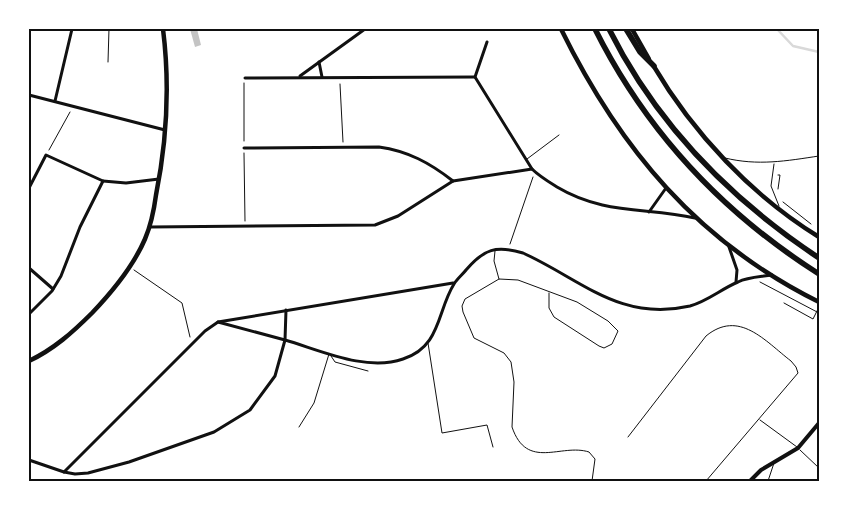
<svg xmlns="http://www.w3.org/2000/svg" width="848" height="510" viewBox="0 0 848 510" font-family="'DM Sans',sans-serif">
<rect width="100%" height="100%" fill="#fff"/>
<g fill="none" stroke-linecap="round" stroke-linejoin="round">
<!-- stream -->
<path stroke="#d9d9d9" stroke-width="2.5" d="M777 29 793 46 819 52"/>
</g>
<!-- building -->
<path fill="#c4c4c4" d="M190 29H197L201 45 195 47Z"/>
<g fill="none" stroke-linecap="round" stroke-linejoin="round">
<!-- path -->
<g stroke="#111" stroke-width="1">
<path d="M244 83V141"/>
<path d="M340 84 343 142"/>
<path d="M49 150 70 112"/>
<path d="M244 153 245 221"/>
<path d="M778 189 780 175H778"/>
<path d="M783 202 811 224"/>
<path d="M510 244 533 177"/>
<path d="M134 270 182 303 190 337"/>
<path d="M760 282 819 313"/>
<path d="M784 303 813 319 818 309"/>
</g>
<!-- service -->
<g stroke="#111" stroke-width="1">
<path d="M108 62 109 29"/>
<path d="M725 158C758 166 786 161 819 156"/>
<path d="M527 159 559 135"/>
<path d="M774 164 771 186 779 206"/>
<path d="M495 251 494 261 499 279"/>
<path d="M549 293V308L554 317 599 346 604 348 612 344 618 331 608 321 577 302 518 280 499 279 465 299 462 306 463 312 474 338 504 353 511 362 514 382 512 427C527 471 561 443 589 452L595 459 592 481"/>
<path d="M428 343 442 433 487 425 493 447"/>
<path d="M331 356 335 362 368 371"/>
<path d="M760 420 797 447"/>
<path d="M299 427 314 403 329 354"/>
<path d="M628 437 706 336C739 309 765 341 791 361L796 367 798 373 706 481"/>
<path d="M800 450 819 468"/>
<path d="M768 481 774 463"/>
</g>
<!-- minor -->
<g stroke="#111" stroke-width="3">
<path d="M487 42 475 77 532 169"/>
<path d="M319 62 322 77"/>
<path d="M300 76 365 29"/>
<path d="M245 78 475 77"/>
<path d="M29 95 165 130"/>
<path d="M55 101 72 29"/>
<path d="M244 148 379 147C408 151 430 163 453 181"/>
<path d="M29 188 46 155 103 181 126 183 159 179"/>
<path d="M649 212 666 188"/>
<path d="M150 227 375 225 398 216 453 181 532 169C539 176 549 182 557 187 604 215 646 207 695 218"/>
<path d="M729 247 737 270 736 282"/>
<path d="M29 268 53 289"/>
<path d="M29 314 52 291 61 276 80 227 103 181"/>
<path d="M218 322C241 328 263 334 285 340 320 350 366 372 403 359 441 347 437 311 454 284 457 279 463 274 466 270 484 249 496 245 523 253 582 280 620 322 690 306 708 301 721 289 738 282 748 277 760 277 772 275"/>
<path d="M29 460 64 472 75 474 88 473 129 462 214 432 250 410 275 376 285 340 286 310"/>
<path d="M64 472 205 331 218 322 453 283"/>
</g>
<!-- tertiary -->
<path stroke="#111" stroke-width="4" d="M750 481 761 470 798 448 819 423"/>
<!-- secondary -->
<g stroke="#111" stroke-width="4.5">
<path d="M561 29C620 149 698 242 819 302"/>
<path d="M632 29 649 59"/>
<path d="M653 65C693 133 752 196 819 237"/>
<path d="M29 361C54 349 73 332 92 313 113 291 133 267 145 239 151 225 154 210 156 195 167 140 170 85 163 29"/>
</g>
<!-- motorway -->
<g stroke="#111" stroke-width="5.5">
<path d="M595 29C646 131 723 213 819 274"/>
<path d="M609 29C657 125 730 199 819 258"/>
<path d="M626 29 640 52 654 66"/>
</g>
</g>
<!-- border -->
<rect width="848" height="510" fill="none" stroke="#ffffff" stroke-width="60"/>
<rect x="30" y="30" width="788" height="450" fill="none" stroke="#111" stroke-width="2"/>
</svg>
